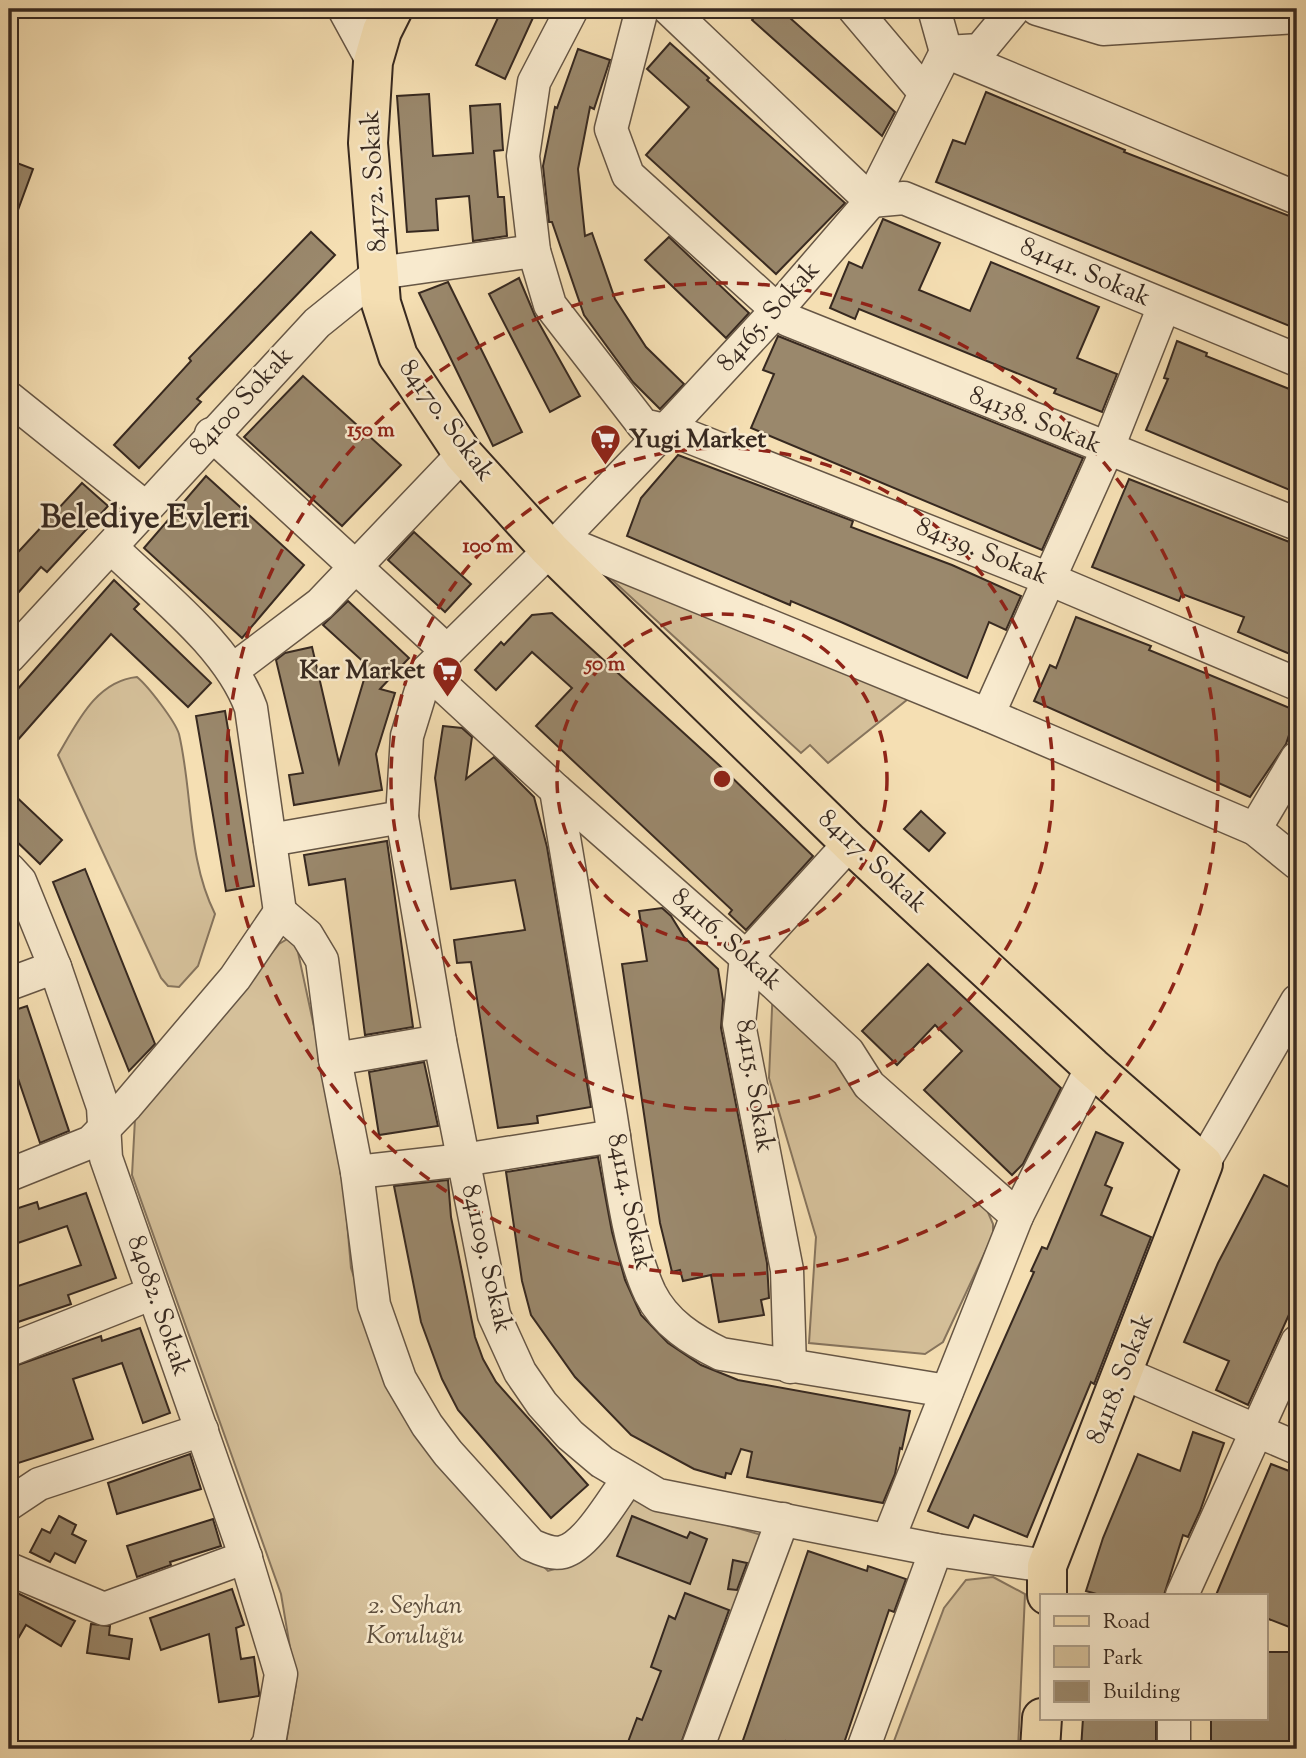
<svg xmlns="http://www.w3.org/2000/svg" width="1306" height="1758" viewBox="0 0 1306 1758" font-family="'Sorts Mill Goudy',serif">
<rect width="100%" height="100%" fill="#f5dfb3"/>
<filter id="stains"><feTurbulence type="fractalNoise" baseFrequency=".00286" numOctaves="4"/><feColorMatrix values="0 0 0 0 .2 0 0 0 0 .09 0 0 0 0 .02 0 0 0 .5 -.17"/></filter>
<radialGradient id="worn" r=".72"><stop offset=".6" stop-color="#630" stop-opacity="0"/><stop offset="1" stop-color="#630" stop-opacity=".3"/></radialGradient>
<!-- green -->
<g fill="#d5c09a" stroke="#86745d" stroke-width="2">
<path d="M609 577 913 695 828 763 810 745 801 753Z"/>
<path d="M137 677C148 686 175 721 179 734 193 794 187 858 215 914L198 966 179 987 168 986 161 978 58 755C77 723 96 681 137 677Z"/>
<path d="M289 938 296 943 341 1152 351 1268 395 1402 425 1448 548 1571 580 1562 623 1495 765 1536 700 1749H285L296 1683 281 1594 132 1175 135 1119 279 944Z"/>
<path d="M773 986 987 1210 993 1224V1235L943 1342 925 1354 809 1343 816 1237 769 1078Z"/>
<path d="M993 1577 1025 1594 1018 1749H891L944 1608 966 1580Z"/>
</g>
<!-- building -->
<g fill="#9a886c" stroke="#372920" stroke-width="2">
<path d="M502 9H537L505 79 476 65Z"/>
<path d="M761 9H780L895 112 882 136 752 20Z"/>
<path d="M670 43 709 78 707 80 845 203 776 274 646 155 689 107 647 69Z"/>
<path d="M578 49 610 60 594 109 590 107 578 169 585 236 592 233 615 299 646 347 684 384 660 409 633 382 584 315 552 222H549L543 166 555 107 557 108Z"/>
<path d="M986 92 1125 150 1124 152 1297 219V329L936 182 953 140 965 144Z"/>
<path d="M429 94 433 156 473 153 470 106 500 104 503 150 494 151 498 197H504L507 236 473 241 469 196 436 199 438 230 407 232 397 96Z"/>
<path d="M9 160 33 169 11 229H9Z"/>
<path d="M883 219 940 243 919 290 970 311 991 262 1099 307 1077 358 1117 374 1102 412 1054 393 1056 389 859 309 855 319 830 308 849 262 862 268Z"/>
<path d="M311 232 335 255 197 399 201 402 139 468 114 445 191 361 189 358Z"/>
<path d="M669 237 749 313 726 338 645 260Z"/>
<path d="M519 278 535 316 580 396 550 412 489 294Z"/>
<path d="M448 282 522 432 493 446 419 293Z"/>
<path d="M778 336 1083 458 1042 550 751 428 774 374 763 370Z"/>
<path d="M1177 341 1207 353 1206 356 1297 392V493L1146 430 1168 379 1164 378Z"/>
<path d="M303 376 401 465 342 526 244 437Z"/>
<path d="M678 455 853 521 851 527 952 565 1021 596 1006 630 989 622 967 678 841 622 791 601 790 605 627 536 641 498Z"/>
<path d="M206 476 304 565 242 638 144 548Z"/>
<path d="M1129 479 1297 545V657L1238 632 1244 617 1182 594 1179 601 1092 567Z"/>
<path d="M82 483 108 506 47 572 41 567 9 603V562Z"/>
<path d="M414 532 471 584 445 612 388 560Z"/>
<path d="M114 580 139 604 134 609 211 683 188 707 111 634 9 750V699Z"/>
<path d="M348 601 409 658 380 689 395 693 376 754 382 790 294 805 289 775 303 773 276 660 285 653 312 647 339 763 368 666 323 625Z"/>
<path d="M552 613 720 766 813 856 746 930 729 914 732 910 536 726 572 688 532 652 496 690 475 670 501 642 504 645 532 615Z"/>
<path d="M1076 617 1151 646 1149 650 1297 711 1286 744 1250 797 1034 701 1050 665 1056 668Z"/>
<path d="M225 711 254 886 226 891 196 716Z"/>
<path d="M443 726 462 728 472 737 466 779 494 757 534 797 547 847 591 1107 537 1116 538 1123 498 1128 471 962 457 963 454 940 525 930 515 880 451 889 435 778Z"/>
<path d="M9 790 62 840 40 864 9 834Z"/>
<path d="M921 811 945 833 929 851 904 829Z"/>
<path d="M387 841 413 1027 365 1035 345 879 309 885 304 855Z"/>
<path d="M85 869 155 1044 129 1071 53 882Z"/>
<path d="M662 908 671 916 684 937 718 969 723 1000 721 1028 767 1263 769 1298 761 1300 764 1315 719 1322 711 1275 683 1281 680 1270 672 1272 660 1223 622 964 647 961 639 911Z"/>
<path d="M928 964 1061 1088 1023 1164 1012 1175 924 1090 962 1051 935 1025 897 1065 862 1031Z"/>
<path d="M27 1006 69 1131 40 1143 9 1052V1012Z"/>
<path d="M424 1062 438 1126 379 1135 369 1072Z"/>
<path d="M1096 1132 1123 1143 1105 1185 1112 1188 1101 1215 1151 1237 1094 1384 1091 1382 1027 1537 974 1515 968 1528 928 1511 1034 1272 1031 1271 1042 1247 1047 1249Z"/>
<path d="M598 1157 612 1232 625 1280 641 1315 668 1343 701 1365 738 1380 910 1411 902 1449 900 1448 895 1474 883 1503 747 1477 752 1452 741 1449 731 1474 726 1473 725 1478 694 1469 631 1435 575 1377 531 1315 522 1281 506 1172Z"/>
<path d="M1264 1175 1297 1191V1297L1248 1405 1216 1390 1229 1361 1184 1342 1218 1263Z"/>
<path d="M448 1180 451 1217 475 1337 483 1359 496 1382 588 1485 551 1518 458 1410 442 1379 421 1322 394 1186Z"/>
<path d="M86 1193 116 1278 68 1295 71 1304 9 1325V1289L81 1265 67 1226 9 1246V1211L37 1202 39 1209Z"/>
<path d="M140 1328 170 1413 143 1423 122 1363 73 1379 93 1439 9 1466V1368L101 1336 102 1341Z"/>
<path d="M1193 1432 1224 1443 1200 1511 1188 1537 1183 1535 1164 1595H1100L1086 1591 1103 1538 1138 1454 1180 1471Z"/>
<path d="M190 1454 201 1489 117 1514 108 1483Z"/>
<path d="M1271 1464 1297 1474V1630L1266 1618V1595H1216Z"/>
<path d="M59 1516 76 1525 72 1534 86 1541 75 1563 55 1553 50 1562 30 1552 42 1529 50 1533Z"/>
<path d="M632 1516 687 1538 690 1532 707 1539 690 1584 617 1556Z"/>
<path d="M213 1519 221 1546 170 1562 171 1565 137 1577 127 1546Z"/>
<path d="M808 1551 867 1571 868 1566 906 1579 894 1612 889 1610 842 1749H810L786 1741 783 1749H740Z"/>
<path d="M733 1560 747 1563 737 1590 728 1589Z"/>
<path d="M9 1589 75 1621 61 1646 26 1625 9 1654Z"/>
<path d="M232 1589 244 1625 236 1628 241 1659 254 1657 259 1692V1696L219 1702 209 1634 161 1650 150 1618Z"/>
<path d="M685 1593 729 1610 679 1749H630L632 1743 628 1742 637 1718 642 1720 661 1671 651 1667 669 1616 675 1619Z"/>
<path d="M91 1624 110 1626 109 1635 132 1639 129 1659 87 1653Z"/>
<path d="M1266 1652H1291L1290 1749H1211V1718H1266Z"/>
<path d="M1083 1718H1156V1749H1081Z"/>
</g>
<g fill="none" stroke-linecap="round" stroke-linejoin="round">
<defs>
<g id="minor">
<path d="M344 9 373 62"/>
<path d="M572 9 534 82 523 156 534 251 550 305 643 425 682 434 1049 579 1297 684"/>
<path d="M642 9 611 129 628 175 788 320 1297 524"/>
<path d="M669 9 871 201 904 198 1297 360"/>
<path d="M854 9 925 93"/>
<path d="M934 9 946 52"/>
<path d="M1037 9 1103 29 1297 17"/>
<path d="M946 52 1297 198"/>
<path d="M946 52 980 50 1014 9"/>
<path d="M9 398 146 508"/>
<path d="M211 434 446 650"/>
<path d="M560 540 988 715 1255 829 1297 863"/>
<path d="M111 547C158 593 229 646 251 708L280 912"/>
<path d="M9 657 317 323 379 273 534 251"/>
<path d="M234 669 320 604 463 454"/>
<path d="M427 671 556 790 746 957 848 1052 869 1085 1017 1216"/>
<path d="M988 715 1107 450 1164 306"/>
<path d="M556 790C574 897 592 1004 610 1111 619 1165 627 1244 650 1293 665 1323 692 1340 721 1354L947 1391"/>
<path d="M402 817 440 1041 494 1315 520 1372 542 1404 570 1435 602 1462 658 1495 936 1550 1047 1566"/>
<path d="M1255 829 1297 758"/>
<path d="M270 840 402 817 407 736 427 671 560 540 675 420 776 311 871 201 946 52"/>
<path d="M9 869 20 881 55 967 103 1107 106 1158 243 1549 281 1674 269 1743 265 1749"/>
<path d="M280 912 307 935 322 960 335 1059 357 1172 374 1305 400 1379 427 1425 448 1453 531 1545C541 1549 552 1555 563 1552 587 1546 613 1499 628 1479"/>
<path d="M9 984 55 967"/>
<path d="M335 1059 440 1041"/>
<path d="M1203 1164 1297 1001"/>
<path d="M357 1172 463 1160 614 1136"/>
<path d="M9 1175 91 1142 127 1105 235 978 280 912"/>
<path d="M9 1350 153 1293"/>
<path d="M790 1367 787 1270 739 1024 746 957 850 843"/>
<path d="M1123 1373 1297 1448"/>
<path d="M9 1504 39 1484 202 1430"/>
<path d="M888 1540 1017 1216 1092 1067"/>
<path d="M9 1569 104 1609 246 1557"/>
<path d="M1182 1595 1297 1342"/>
<path d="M697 1749 783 1519"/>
<path d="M863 1749 936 1550"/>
<path d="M1174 1749V1718"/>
</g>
<g id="major">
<path d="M393 9 382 31 373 62 368 143 381 303 398 356 463 454 550 550 850 843 1092 1067 1203 1164 1047 1566V1595"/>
<path d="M1040 1749 1042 1718"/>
</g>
</defs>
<!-- minor casing -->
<use href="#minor" stroke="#665645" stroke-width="35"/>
<!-- major casing -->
<use href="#major" stroke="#372920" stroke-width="42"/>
<!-- minor -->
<use href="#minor" stroke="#f8eace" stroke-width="32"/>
<!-- major -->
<use href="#major" stroke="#f5dfb3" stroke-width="38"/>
</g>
<!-- distance rings -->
<g fill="none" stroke="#8f2418" stroke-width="3.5" stroke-dasharray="12 9">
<circle cx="722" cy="779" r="165"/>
<circle cx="722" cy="779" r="331"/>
<circle cx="722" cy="779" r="496"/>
</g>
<!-- icons -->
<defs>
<symbol id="supermarket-pin" viewBox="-11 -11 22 30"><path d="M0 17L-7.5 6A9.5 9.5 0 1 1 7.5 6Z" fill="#8f2418" stroke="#f8eace"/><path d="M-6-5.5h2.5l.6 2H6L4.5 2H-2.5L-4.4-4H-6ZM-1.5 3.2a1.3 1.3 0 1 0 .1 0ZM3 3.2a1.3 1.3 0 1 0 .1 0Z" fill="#fff"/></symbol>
</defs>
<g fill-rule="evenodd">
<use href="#supermarket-pin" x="588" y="422" width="35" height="47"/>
<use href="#supermarket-pin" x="430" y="654" width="35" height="47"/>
</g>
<g text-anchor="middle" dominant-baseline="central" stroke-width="5" stroke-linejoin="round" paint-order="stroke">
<!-- street labels -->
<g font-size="26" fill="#372920" stroke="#f8eace">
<text transform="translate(375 181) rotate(-93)">84172. Sokak</text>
<text transform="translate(1085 273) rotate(23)">84141. Sokak</text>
<text transform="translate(769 317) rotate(-48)">84165. Sokak</text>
<text transform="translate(242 402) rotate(-47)">84100 Sokak</text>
<text transform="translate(446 421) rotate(54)">84170. Sokak</text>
<text transform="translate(1035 421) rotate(22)">84138. Sokak</text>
<text transform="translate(982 552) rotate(22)">84139. Sokak</text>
<text transform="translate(872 862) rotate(43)">84117. Sokak</text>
<text transform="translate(726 940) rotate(42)">84116. Sokak</text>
<text transform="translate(754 1086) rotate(81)">84115. Sokak</text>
<text transform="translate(629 1202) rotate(78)">84114. Sokak</text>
<text transform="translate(486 1259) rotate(77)">841109. Sokak</text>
<text transform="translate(158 1306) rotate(71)">84082. Sokak</text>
<text transform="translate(1121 1379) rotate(-68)">84118. Sokak</text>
</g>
<!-- poi labels -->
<g font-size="26" font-weight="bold" fill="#372920" stroke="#f8eace" text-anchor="start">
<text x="629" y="440">Yugi Market</text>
<text x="425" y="671" text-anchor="end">Kar Market</text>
</g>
<!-- park labels -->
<g font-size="26" font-style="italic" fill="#5e4f3e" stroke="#f8eace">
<text x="415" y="1606">2. Seyhan<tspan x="415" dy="30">Koruluğu</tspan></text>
</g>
<!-- district labels -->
<g font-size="33" font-weight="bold" fill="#372920" stroke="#f8eace">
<text x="145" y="519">Belediye Evleri</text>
</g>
</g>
<circle cx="722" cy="779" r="10" fill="#8f2418" stroke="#f8eace" stroke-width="3.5"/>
<g font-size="21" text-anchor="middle" font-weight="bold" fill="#8f2418" stroke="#f8eace" stroke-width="5" stroke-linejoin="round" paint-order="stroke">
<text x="371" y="436">150 m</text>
<text x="488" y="552">100 m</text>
<text x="605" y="670">50 m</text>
</g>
<!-- margin -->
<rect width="1306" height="1758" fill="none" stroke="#f5dfb3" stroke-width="35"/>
<rect x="10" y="10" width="1285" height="1737" fill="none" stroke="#372920" stroke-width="3.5"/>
<rect x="18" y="18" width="1271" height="1723" fill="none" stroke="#372920" stroke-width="2"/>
<!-- legend -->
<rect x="1040" y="1594" width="228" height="126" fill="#f8eace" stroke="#ab9d88" stroke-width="2"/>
<rect x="1054" y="1616" width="35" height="10" fill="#f5dfb3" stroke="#ab9d88" stroke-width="2"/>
<text x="1103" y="1628" font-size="21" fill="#372920">Road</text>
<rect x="1054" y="1646" width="35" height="21" fill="#d5c09a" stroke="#ab9d88" stroke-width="2"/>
<text x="1103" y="1664" font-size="21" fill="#372920">Park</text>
<rect x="1054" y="1681" width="35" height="21" fill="#9a886c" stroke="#ab9d88" stroke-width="2"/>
<text x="1103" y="1698" font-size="21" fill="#372920">Building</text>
<rect width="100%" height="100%" filter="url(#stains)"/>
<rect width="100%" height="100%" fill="url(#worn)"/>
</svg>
